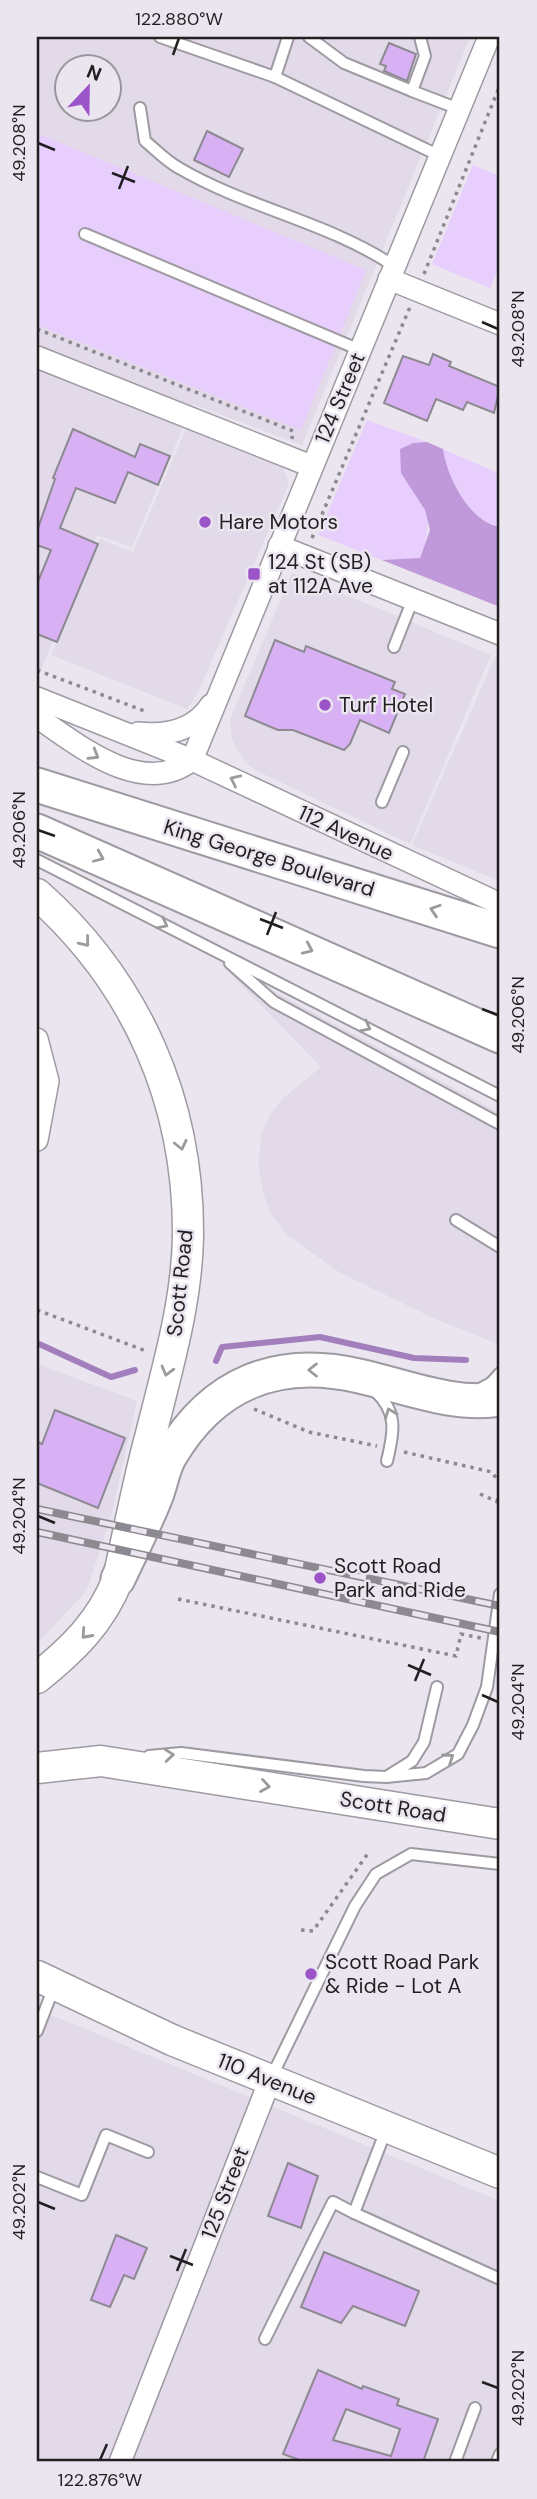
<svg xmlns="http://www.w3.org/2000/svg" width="537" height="2499" viewBox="0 0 537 2499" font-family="'DM Sans',sans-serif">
<rect width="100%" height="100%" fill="#eae5ee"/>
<!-- built -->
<g fill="#e2d9e9" fill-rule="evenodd">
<path d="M37 37H470L302 445 193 404 132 547 97 535 41 670 37 669ZM66 66H108V108H66Z"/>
<path d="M186 429 283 468 289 484 198 692 187 709 51 655 100 539 133 552Z"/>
<path d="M292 573 491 655 410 844 255 770 244 761 232 740 230 719Z"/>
<path d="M495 657 500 658V881L412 845Z"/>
<path d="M218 961 500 1113V1345L435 1319 339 1272 287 1235 271 1214 263 1193 258 1163 262 1133 269 1116 282 1099 321 1067Z"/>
<path d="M37 1364 137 1401 112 1513 87 1590 37 1644Z"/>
<path d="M37 2009 500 2201V2462H37Z"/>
</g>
<!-- green -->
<g fill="#e8cefd">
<path d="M37 133 366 270 301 430 37 325Z"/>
<path d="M473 165 500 176V264L490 288 432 264Z"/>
<path d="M367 420 427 442 413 443 401 473C425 510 436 514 420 558L382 560 318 535Z"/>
<path d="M443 449 500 474V527C469 522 447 477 443 449Z"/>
</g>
<!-- forest -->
<path fill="#bf99da" d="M427 442 443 449C447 477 469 522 500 527V607L382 560 420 558 430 530 425 510 401 473 400 449 413 443Z"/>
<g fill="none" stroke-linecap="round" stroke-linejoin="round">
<!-- stream -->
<g stroke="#a37ebd" stroke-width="6">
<path d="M37 1343 111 1377 135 1370"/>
<path d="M216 1361 222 1347 320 1337 414 1358 466 1360"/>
</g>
</g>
<!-- building -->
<g fill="#d7b1f3" stroke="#8d8991" stroke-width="2" fill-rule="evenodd">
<path d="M389 43 416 54 407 81 384 71 386 66 380 64Z"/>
<path d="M207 131 243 149 229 177 194 160Z"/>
<path d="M433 354 451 362 449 366 500 387 494 413 467 402 463 410 436 399 427 421 384 403 403 356 429 365Z"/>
<path d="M73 429 135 457 140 444 170 456 158 485 128 472 115 503 76 488 60 528 98 544 57 642 37 634V584L51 550 37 545V531L55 479 53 478Z"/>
<path d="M275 640 304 652 306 646 395 682 392 689 405 694 389 733 360 720 350 744 344 750 293 730H278L245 716Z"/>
<path d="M55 1410 125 1438 98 1508 37 1483V1441L42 1444Z"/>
<path d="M288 2163 318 2176 301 2228 268 2216Z"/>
<path d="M116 2235 147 2248 134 2279 124 2275 110 2307 91 2300Z"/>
<path d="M324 2252 419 2291 405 2326 353 2306 341 2323 301 2307Z"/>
<path d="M318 2370 362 2389 363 2386 399 2399 397 2405 438 2419 423 2462H305L283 2454ZM346 2409 400 2429 391 2456 333 2440Z"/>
</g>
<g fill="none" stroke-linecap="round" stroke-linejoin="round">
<defs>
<g id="lane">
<path d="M160 37 275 77 288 37"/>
<path d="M309 37 344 63 412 91 425 56 420 37"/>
<path d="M275 77 440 156"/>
<path d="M412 91 459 109"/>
<path d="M140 108 145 141C156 150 166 161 179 168 247 208 328 222 394 266"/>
<path d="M85 234 360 350"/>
<path d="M394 647 413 599"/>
<path d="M382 802 403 752"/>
<path d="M37 860 500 1096"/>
<path d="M230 963 274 1002 500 1124"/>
<path d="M456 1220 500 1247"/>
<path d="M478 1390 491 1383 500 1373"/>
<path d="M375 1391C398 1412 394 1432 387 1461"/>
<path d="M149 1756 181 1753 364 1776 386 1777 426 1773 458 1754 473 1725 487 1687 500 1594"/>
<path d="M388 1776 412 1761 424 1742 437 1687"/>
<path d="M37 2031 54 1987"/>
<path d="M271 2078 355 1906 376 1874 411 1854 500 1864"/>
<path d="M386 2130 354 2213 500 2279"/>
<path d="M37 2177 82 2195 106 2135 148 2152"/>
<path d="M265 2339 333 2202 354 2213"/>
<path d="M455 2462 475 2408"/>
<path d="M497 2462 500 2454"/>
</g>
<g id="street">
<path d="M389 279 500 324"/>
<path d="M37 357 311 466"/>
<path d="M279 546 500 634"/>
<path d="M37 698 192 760 500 904"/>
<path d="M37 717C77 744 142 799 192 760"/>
<path d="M138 733C166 736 194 731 211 705"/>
<path d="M192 760 489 37"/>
<path d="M37 1039 48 1081 37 1140"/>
<path d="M120 2462 270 2080"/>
</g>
<g id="secondary">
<path d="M37 894C137 983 189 1102 188 1236 187 1303 167 1369 151 1434 138 1481 129 1530 118 1579 101 1622 73 1649 37 1678"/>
<path d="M37 1768 101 1761 500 1824"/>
<path d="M37 1976 172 2040 500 2173"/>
</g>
<g id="primary">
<path d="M37 785 500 931"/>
<path d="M37 831 500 1036"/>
<path d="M118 1579C131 1551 145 1524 156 1496 161 1483 163 1468 170 1456 213 1383 277 1357 359 1376 404 1386 454 1407 500 1399"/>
</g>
</defs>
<!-- lane casing -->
<use href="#lane" stroke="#9e9aa2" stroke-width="14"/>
<!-- street casing -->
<use href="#street" stroke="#9e9aa2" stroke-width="24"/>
<!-- secondary casing -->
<use href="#secondary" stroke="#9e9aa2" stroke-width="33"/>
<!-- primary casing -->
<use href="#primary" stroke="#9e9aa2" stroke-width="37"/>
<!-- path -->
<g stroke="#8c898f" stroke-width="3.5" stroke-dasharray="3.5 5" stroke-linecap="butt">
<path d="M424 274 500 85"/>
<path d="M37 329 293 431 292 439"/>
<path d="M312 538 410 307"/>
<path d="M37 670 147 712"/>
<path d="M37 1310 146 1351"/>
<path d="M254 1409 309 1432 377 1446"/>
<path d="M404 1452 492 1472 500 1484"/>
<path d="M480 1494 500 1503"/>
<path d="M497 1502 500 1487"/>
<path d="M178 1599 456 1656 461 1634 481 1638"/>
<path d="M301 1930 313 1931 369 1852"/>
</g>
<!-- lane -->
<use href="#lane" stroke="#fff" stroke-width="10"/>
<!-- street -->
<use href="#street" stroke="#fff" stroke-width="21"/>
<!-- secondary -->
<use href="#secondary" stroke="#fff" stroke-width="30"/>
<!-- primary -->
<use href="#primary" stroke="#fff" stroke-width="33"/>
<defs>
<g id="rail">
<path d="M37 1509 500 1606"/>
<path d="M37 1532 500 1632"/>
</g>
</defs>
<!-- rail casing -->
<use href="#rail" stroke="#8d8990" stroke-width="8"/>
<!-- rail -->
<use href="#rail" stroke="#eae5ee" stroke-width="5" stroke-dasharray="16" stroke-linecap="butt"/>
</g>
<!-- one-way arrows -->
<defs><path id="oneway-chevron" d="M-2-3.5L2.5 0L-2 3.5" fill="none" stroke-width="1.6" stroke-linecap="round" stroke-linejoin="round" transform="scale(1.75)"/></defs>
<g stroke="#9b9a9c">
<use href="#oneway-chevron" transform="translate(94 755) rotate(31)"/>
<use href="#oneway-chevron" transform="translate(235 780) rotate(-155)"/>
<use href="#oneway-chevron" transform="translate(99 857) rotate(23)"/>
<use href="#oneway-chevron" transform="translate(435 910) rotate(-162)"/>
<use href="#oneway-chevron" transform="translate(163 924) rotate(27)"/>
<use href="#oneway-chevron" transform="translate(85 942) rotate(51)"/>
<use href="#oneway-chevron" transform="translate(308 949) rotate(24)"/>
<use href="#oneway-chevron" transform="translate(366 1027) rotate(27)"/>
<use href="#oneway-chevron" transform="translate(181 1145) rotate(77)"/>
<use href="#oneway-chevron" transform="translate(313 1370) rotate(180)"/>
<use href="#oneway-chevron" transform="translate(167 1371) rotate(105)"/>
<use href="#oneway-chevron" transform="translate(390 1413) rotate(-111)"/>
<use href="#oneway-chevron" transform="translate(86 1634) rotate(132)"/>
<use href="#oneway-chevron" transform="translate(169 1755) rotate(-5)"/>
<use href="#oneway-chevron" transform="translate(449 1758) rotate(-35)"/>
<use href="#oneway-chevron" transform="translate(265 1786) rotate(9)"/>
</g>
<!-- ticks -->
<path fill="none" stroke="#211f22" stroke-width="2.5" d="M173 55 179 38M38 143 55 150M112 173 135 182M119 189 128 166M482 322 498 329M38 830 55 836M260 919 283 928M267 935 276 912M482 1009 498 1015M38 1516 55 1523M408 1665 431 1675M415 1681 424 1659M482 1695 498 1702M38 2202 55 2209M170 2256 193 2265M177 2271 186 2249M482 2382 498 2388M100 2460 107 2444"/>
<!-- markers -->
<g fill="#9c55c9" stroke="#eae5ee" stroke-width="2.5">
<circle cx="205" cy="522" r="7"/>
<rect x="247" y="567" width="14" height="14" rx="3.5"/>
<circle cx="325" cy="705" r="7"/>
<circle cx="320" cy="1578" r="7"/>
<circle cx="311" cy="1974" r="7"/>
</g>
<g text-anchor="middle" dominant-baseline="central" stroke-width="5" stroke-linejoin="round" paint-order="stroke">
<!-- street labels -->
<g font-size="21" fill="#211f22" stroke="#eae5ee">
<text transform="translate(340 398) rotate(-67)">124 Street</text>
<text transform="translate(346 833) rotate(25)">112 Avenue</text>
<text transform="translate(269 858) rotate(17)">King George Boulevard</text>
<text transform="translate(180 1283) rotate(-84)">Scott Road</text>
<text transform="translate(393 1807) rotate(9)">Scott Road</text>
<text transform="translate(267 2079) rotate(22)">110 Avenue</text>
<text transform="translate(225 2193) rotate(-69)">125 Street</text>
</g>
<!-- poi labels -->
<g font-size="21" fill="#211f22" stroke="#eae5ee" text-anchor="start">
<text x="219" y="522">Hare Motors</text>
<text x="268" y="562">124 St (SB)<tspan x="268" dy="24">at 112A Ave</tspan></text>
<text x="339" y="705">Turf Hotel</text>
<text x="334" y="1566">Scott Road<tspan x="334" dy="24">Park and Ride</tspan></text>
<text x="325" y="1962">Scott Road Park<tspan x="325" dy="24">&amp; Ride - Lot A</tspan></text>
</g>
</g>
<!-- border -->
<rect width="537" height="2499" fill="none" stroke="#eae5ee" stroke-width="77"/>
<!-- north arrow -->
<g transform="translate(88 88) rotate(22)"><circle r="33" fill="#eae5ee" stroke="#9a969c" stroke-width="2"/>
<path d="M0-5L12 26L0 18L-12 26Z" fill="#9c55c9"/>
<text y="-10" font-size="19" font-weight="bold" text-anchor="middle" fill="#211f22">N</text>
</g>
<rect x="38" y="38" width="460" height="2422" fill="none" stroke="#211f22" stroke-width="2.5"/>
<g font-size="18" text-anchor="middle" fill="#211f22">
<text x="179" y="25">122.880°W</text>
<text transform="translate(19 143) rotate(-90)" y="6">49.208°N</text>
<text transform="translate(518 329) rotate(-90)" y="6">49.208°N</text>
<text transform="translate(19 830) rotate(-90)" y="6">49.206°N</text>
<text transform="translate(518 1015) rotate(-90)" y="6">49.206°N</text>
<text transform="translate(19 1516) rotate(-90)" y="6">49.204°N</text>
<text transform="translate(518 1702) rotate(-90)" y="6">49.204°N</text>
<text transform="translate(19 2202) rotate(-90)" y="6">49.202°N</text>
<text transform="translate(518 2388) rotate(-90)" y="6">49.202°N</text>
<text x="100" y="2486">122.876°W</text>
</g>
</svg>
